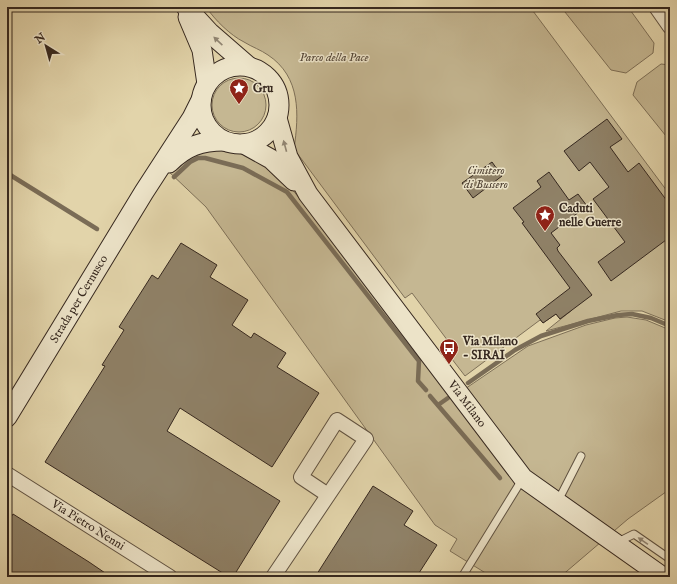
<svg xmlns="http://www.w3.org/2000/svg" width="677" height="584" viewBox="0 0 677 584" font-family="'IM FELL English',serif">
<rect width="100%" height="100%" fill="#e2d4aa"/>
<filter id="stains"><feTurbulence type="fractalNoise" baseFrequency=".005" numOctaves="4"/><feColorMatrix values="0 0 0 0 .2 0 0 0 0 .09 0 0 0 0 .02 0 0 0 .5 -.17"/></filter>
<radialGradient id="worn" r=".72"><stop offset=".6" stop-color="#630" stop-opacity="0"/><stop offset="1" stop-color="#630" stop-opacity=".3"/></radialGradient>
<!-- green -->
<g fill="#c5b792" stroke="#7e7058">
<path d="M206 7H530L670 195V322L642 311H621L546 331 572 310 560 319 556 314 543 323 540 320 465 376 445 350 451 345 412 293 405 298 294 149C299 114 301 77 268 55 261 50 252 47 244 42 230 35 215 20 206 7Z"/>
<path d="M561 7H628L654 43 653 53 626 73 611 70Z"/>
<path d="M661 64 670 65V141L633 95 637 82Z"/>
<circle cx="239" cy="105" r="27"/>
<path d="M200 146 245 153 280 174 456 395 528 346 586 325 615 318 627 317 646 320 670 330V489L628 519 560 577H492L450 551 457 539 435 525 206 207 167 170Z"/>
</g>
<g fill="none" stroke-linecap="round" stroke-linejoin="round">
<!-- stream -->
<g stroke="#7a6c56" stroke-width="4.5">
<path d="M7 173 97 229"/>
<path d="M174 177 190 162 198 158H205L243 168 287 192 419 361 418 381 426 390"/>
<path d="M468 383 515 350 541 336 588 321 618 315 632 314 651 318 670 326"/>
<path d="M430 396 500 478"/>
<path d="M438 405 448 398"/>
</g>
</g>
<!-- building -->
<g fill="#8f8167" stroke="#36281f">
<path d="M607 119 622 139 610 147 628 172 639 163 670 205V237L611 281 598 262 625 242 593 199 609 187 590 162 579 171 564 151Z"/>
<path d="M492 162 502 176 473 198 462 183Z"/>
<path d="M549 172 569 200 578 194 587 206 551 233 560 245 557 248 558 251 592 295 560 319 556 314 543 323 536 314 570 288 522 223 524 222 513 208 541 187 537 181Z"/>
<path d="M181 243 217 265 210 277 248 300 232 325 251 338 254 333 286 353 277 367 319 393 272 467 180 408 167 431 280 501 233 577H229L45 462 105 366 102 365 124 330 119 327 152 275 158 279Z"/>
<path d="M373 486 413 511 404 525 437 545 419 573 417 577H315Z"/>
<path d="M13 514 89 562 111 577H7V524Z"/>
</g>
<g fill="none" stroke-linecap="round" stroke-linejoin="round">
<defs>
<g id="lane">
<path d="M558 501 581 456"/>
<path d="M618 542 634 534 670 559"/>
<path d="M462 577 523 478"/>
</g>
<g id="street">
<path d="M656 7 670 27"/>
<path d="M7 474 170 577"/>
<path d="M273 577 366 439 337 420 301 477 328 495"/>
</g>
<g id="secondary">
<path d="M186 7 210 33 248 66"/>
<path d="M188 17 202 50 207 84"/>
<circle cx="240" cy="105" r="39"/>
<path d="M277 118 288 157 308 194 523 478 663 577"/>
<path d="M244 144 271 159 294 181"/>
<path d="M169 163C186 146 201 141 224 141"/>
<path d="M7 417 144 192 192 118 201 100"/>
</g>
</defs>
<!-- lane casing -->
<use href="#lane" stroke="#615342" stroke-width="9"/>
<!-- street casing -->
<use href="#street" stroke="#615342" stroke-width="16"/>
<!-- secondary casing -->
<use href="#secondary" stroke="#36281f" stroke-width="21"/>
<!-- lane -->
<use href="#lane" stroke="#ece3c8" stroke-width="7"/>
<!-- street -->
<use href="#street" stroke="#ece3c8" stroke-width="14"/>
<!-- secondary -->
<use href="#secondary" stroke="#ece3c8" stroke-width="19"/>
</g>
<!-- one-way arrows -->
<defs><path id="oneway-solid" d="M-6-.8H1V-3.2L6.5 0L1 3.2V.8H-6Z"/></defs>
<g fill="#918674">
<use href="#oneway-solid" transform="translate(218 41) rotate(-137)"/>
<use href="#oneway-solid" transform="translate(285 146) rotate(-105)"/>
<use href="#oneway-solid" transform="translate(643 541) rotate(-146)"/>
</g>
<!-- icons -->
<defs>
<symbol id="sight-pin" viewBox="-11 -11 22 30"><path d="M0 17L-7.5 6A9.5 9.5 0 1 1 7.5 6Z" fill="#8f2418" stroke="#ece3c8"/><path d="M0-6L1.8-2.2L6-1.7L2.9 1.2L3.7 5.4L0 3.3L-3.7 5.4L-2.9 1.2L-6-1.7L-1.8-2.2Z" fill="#fff"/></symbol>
<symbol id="bus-pin" viewBox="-11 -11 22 30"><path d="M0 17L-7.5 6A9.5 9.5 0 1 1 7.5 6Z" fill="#8f2418" stroke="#ece3c8"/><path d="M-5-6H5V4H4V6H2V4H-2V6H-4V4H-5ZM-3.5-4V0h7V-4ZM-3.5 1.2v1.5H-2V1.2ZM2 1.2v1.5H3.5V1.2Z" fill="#fff"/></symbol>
</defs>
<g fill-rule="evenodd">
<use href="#sight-pin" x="228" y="77" width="22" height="30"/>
<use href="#sight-pin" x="534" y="204" width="22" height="30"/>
<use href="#bus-pin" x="438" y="337" width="22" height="30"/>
</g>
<g text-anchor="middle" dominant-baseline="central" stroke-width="3" stroke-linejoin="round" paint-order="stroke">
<!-- park labels -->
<g font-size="12" font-style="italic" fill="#534536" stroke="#ece3c8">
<text x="334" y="57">Parco della Pace</text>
<text x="486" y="170">Cimitero<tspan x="486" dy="14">di Bussero</tspan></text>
</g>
<!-- poi labels -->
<g font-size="12" font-weight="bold" fill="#36281f" stroke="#ece3c8" text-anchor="start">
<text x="253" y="88">Gru</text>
<text x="559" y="208">Caduti<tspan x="559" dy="14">nelle Guerre</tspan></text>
<text x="463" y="341">Via Milano<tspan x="463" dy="14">- SIRAI</tspan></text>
</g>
<!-- street labels -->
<g font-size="12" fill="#36281f" stroke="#ece3c8">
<text transform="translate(79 299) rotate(-59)">Strada per Cernusco</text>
<text transform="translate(467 404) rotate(53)">Via Milano</text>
<text transform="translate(88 525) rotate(32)">Via Pietro Nenni</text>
</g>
</g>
<!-- margin -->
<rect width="677" height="584" fill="none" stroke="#e2d4aa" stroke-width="24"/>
<rect x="8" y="8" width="661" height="568" fill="none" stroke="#36281f" stroke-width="2"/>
<rect x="12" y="12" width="653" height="560" fill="none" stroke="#36281f"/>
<!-- north arrow -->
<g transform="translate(46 46) rotate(323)" stroke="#ece3c8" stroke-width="3" paint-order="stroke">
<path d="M0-3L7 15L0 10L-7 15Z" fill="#36281f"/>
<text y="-6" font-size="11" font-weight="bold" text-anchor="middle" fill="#36281f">N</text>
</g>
<rect width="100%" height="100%" filter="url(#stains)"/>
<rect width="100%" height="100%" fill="url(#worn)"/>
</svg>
